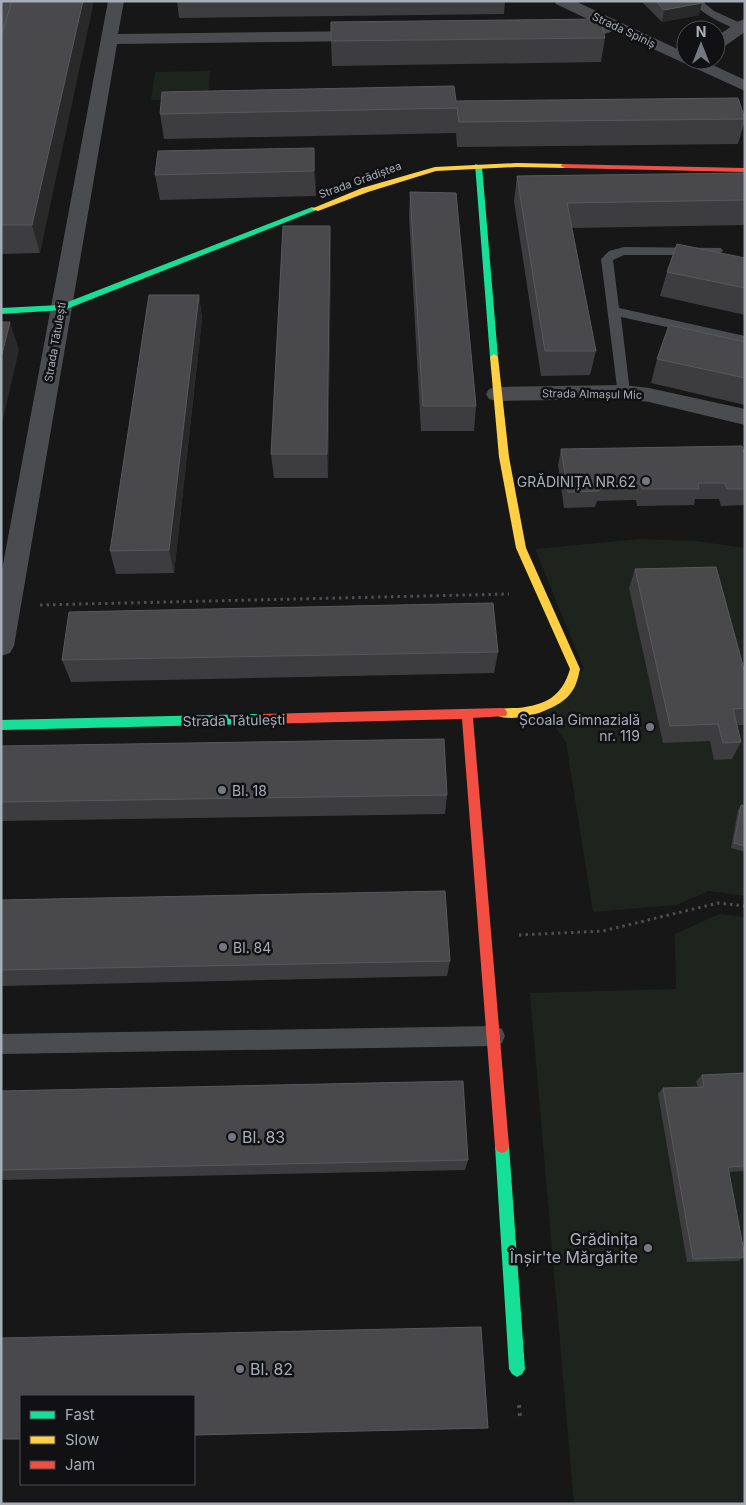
<svg xmlns="http://www.w3.org/2000/svg" width="746" height="1505" viewBox="0 0 746 1505" font-family="Inter,sans-serif">
<rect width="100%" height="100%" fill="#171717"/>
<!-- green -->
<g fill="#1d241e">
<path d="M210 71 208 98 151 100 155 72Z"/>
<path d="M640 539 696 541 745 548V896L709 891 676 905 593 912 566 742 545 713 584 669 535 549Z"/>
<path d="M719 914 745 917V1504H574L530 993 676 989 675 934Z"/>
</g>
<g fill="none" stroke-linecap="round" stroke-linejoin="round">
<!-- path-far1 -->
<g stroke="#4d4e52" stroke-width="3" stroke-dasharray="2.5 4" stroke-linecap="butt">
<path d="M40 605 509 594"/>
<path d="M519 935 603 931 718 903 745 906"/>
</g>
<!-- path -->
<path stroke="#4d4e52" stroke-width="4" stroke-dasharray="3 5" stroke-linecap="butt" d="M519 1405 520 1417"/>
<!-- lane -->
<g fill="#4b4c50" fill-rule="evenodd">
<path d="M690 1H702L714 11 745 25V29C732 32 699 11 690 1Z"/>
<path d="M624 247 721 248 723 251 717 255H624L613 260 619 308 745 336V344L621 317 630 392 623 397 618 395 601 259 609 251Z"/>
<path d="M495 1026 502 1029 505 1036 502 1043 495 1046 1 1054V1034Z"/>
</g>
<!-- street -->
<g fill="#4b4c50" fill-rule="evenodd">
<path d="M108 1H124L118 34 367 31 375 36 367 41 117 44 14 646 10 653 1 656V575Z"/>
<path d="M554 1H575L686 53V60H702L745 80V91L614 31 590 38 559 37 557 34 559 31 600 25 556 4Z"/>
<path d="M745 19V32L722 48 716 50V37L739 21Z"/>
<path d="M623 385 649 388 745 409V425L649 402 623 399 497 401 489 399 486 394 489 389 497 387Z"/>
</g>
<!-- fast -->
<g fill="#16e098" fill-rule="evenodd">
<path d="M475 164 482 166 498 357 494 360 490 357Z"/>
<path d="M312 207 319 209 64 310 1 314V308L60 305Z"/>
<path d="M261 714 265 716 267 719 265 722 261 724 1 730V720Z"/>
<path d="M502 1139 507 1141 509 1146 525 1369 522 1374 517 1377 512 1374 509 1369 495 1146 497 1141Z"/>
</g>
<!-- slow -->
<g fill="#ffcf43" fill-rule="evenodd">
<path d="M517 163 565 164 569 166 565 168 517 167 436 171 368 192 318 211 311 209 362 188 435 167Z"/>
<path d="M494 354 498 357 509 457 526 548 580 669C578 678 576 687 570 694 558 710 517 723 498 716L497 713 498 710C504 708 511 708 518 708 545 705 562 697 570 669L516 548 499 457 490 357Z"/>
</g>
<!-- jam -->
<g fill="#f24e42" fill-rule="evenodd">
<path d="M562 164 745 168V172L565 168 561 166Z"/>
<path d="M502 708 506 710 507 713 506 716 473 718 509 1146 507 1151 502 1153 497 1151 495 1146 462 719 261 724 257 722 255 719 257 716 261 714Z"/>
</g>
</g>
<!-- wall -->
<g fill="#3d3d3f">
<path d="M1 1 40 253 1 254Z"/>
<path d="M177 1H505L504 14 179 18Z"/>
<path d="M641 1H700L699 15 662 22Z"/>
<path d="M605 38 601 62 332 66 331 41Z"/>
<path d="M456 101 745 118V120L738 144 457 147 456 133 164 139 160 114Z"/>
<path d="M314 148 316 196 160 200 155 175Z"/>
<path d="M745 173V225L571 228 596 351 590 375 541 376 514 201 517 176Z"/>
<path d="M410 192 476 406 474 431H421L409 217Z"/>
<path d="M330 226 331 251 328 478H274L271 454Z"/>
<path d="M745 258V315L660 296 667 272Z"/>
<path d="M199 295 202 319 174 573 116 574 110 551Z"/>
<path d="M745 342V405L651 383 657 359Z"/>
<path d="M561 449 745 455V505L721 506 719 499H695L694 505 637 506 636 500 597 501 595 507 564 508 558 465Z"/>
<path d="M635 569 745 673V725H737L741 742 732 759 714 760 710 741 663 743 629 588Z"/>
<path d="M498 652 494 673 71 682 62 660Z"/>
<path d="M1 746 447 795 445 814 1 821Z"/>
<path d="M741 805 745 806V852L731 848 738 810Z"/>
<path d="M1 900 450 961 447 976 1 986Z"/>
<path d="M745 1073V1171L728 1172 745 1257 738 1261 687 1262 658 1094 663 1088 698 1087 696 1081 702 1075Z"/>
<path d="M1 1091 468 1160 465 1170 1 1180Z"/>
</g>
<!-- shaded-wall -->
<g fill="#29292a">
<path d="M83 1H94L40 253 32 225Z"/>
<path d="M702 3 699 15 662 22 664 10Z"/>
<path d="M314 148 315 173 316 196 314 171Z"/>
<path d="M330 226 331 251 328 478 327 454Z"/>
<path d="M199 295 202 319 174 573 169 550Z"/>
<path d="M10 322 19 350 1 428V358Z"/>
</g>
<!-- building -->
<g fill="#49494c" stroke="#58595d">
<path d="M1 1H12L1 37Z"/>
<path d="M12 1H83L32 225H1V37Z"/>
<path d="M656 1H700L702 3 664 10Z"/>
<path d="M600 19 605 38 331 41V22Z"/>
<path d="M454 86 456 101 738 98 745 119 459 122 457 108 160 114 162 92Z"/>
<path d="M314 148V171L155 175 158 151Z"/>
<path d="M745 173V200L567 203 596 351H545L517 176Z"/>
<path d="M410 192 456 193 476 406H423Z"/>
<path d="M283 226H330L327 454H271Z"/>
<path d="M677 244 745 258V288L667 272Z"/>
<path d="M149 295H199L169 550 110 551Z"/>
<path d="M1 322H10L1 358Z"/>
<path d="M669 325 745 342V378L657 359Z"/>
<path d="M742 446 745 455V489H727L725 483H698L699 489H642L640 484H598L599 491 568 492 561 449Z"/>
<path d="M716 567 745 673V708L733 709 741 742 723 743 718 724 670 726 635 569Z"/>
<path d="M493 603 498 652 62 660 69 612Z"/>
<path d="M444 739 447 795 1 802V746Z"/>
<path d="M741 805 745 806V846L734 843Z"/>
<path d="M445 891 450 961 1 970V900Z"/>
<path d="M745 1073V1166L728 1167 745 1257 693 1259 663 1088 704 1087 702 1075Z"/>
<path d="M463 1081 468 1160 1 1170V1091Z"/>
<path d="M481 1327 488 1428 194 1435V1396H21V1439H1V1338Z"/>
</g>
<!-- markers -->
<g fill="#757880" stroke="#111113" stroke-width="2">
<circle cx="646" cy="481" r="5"/>
<circle cx="650" cy="727" r="5"/>
<circle cx="222" cy="790" r="5"/>
<circle cx="223" cy="947" r="5"/>
<circle cx="232" cy="1137" r="5"/>
<circle cx="648" cy="1248" r="5"/>
<circle cx="240" cy="1369" r="5"/>
</g>
<g text-anchor="middle" dominant-baseline="central" stroke-width="5" stroke-linejoin="round" paint-order="stroke">
<!-- far-street labels -->
<g font-size="11" fill="#a8adb8" stroke="#111113">
<text transform="translate(624 30) rotate(25)">Strada Spiniș</text>
<text transform="translate(360 180) rotate(-20)">Strada Grădiștea</text>
<text transform="translate(55 342) rotate(-80)">Strada Tătulești</text>
<text transform="translate(592 394) rotate(1)">Strada Almașul Mic</text>
</g>
<!-- poi labels -->
<g font-size="14" fill="#a8adb8" stroke="#111113" text-anchor="end">
<text x="636" y="481">GRĂDINIȚA NR.62</text>
<text x="640" y="719">Școala Gimnazială<tspan x="640" dy="16">nr. 119</tspan></text>
<text x="232" y="790" text-anchor="start">Bl. 18</text>
<text x="233" y="947" text-anchor="start">Bl. 84</text>
</g>
<!-- street labels -->
<g font-size="14" fill="#a8adb8" stroke="#111113">
<text transform="translate(234 720) rotate(-1)">Strada Tătulești</text>
</g>
<!-- near-poi labels -->
<g font-size="16" fill="#a8adb8" stroke="#111113" text-anchor="start">
<text x="242" y="1137">Bl. 83</text>
<text x="638" y="1239" text-anchor="end">Grădinița<tspan x="638" dy="18">Înșir'te Mărgărite</tspan></text>
<text x="250" y="1369">Bl. 82</text>
</g>
</g>
<!-- border -->
<rect width="746" height="1505" fill="none" stroke="#a8adb8" stroke-width="5"/>
<!-- legend -->
<rect x="20" y="1395" width="175" height="90" fill="#111113" stroke="#4d4f55"/>
<rect x="30" y="1411" width="25" height="8" fill="#16e098" stroke="#4d4f55"/>
<text x="65" y="1420" font-size="15" fill="#a8adb8">Fast</text>
<rect x="30" y="1436" width="25" height="8" fill="#ffcf43" stroke="#4d4f55"/>
<text x="65" y="1445" font-size="15" fill="#a8adb8">Slow</text>
<rect x="30" y="1461" width="25" height="8" fill="#f24e42" stroke="#4d4f55"/>
<text x="65" y="1470" font-size="15" fill="#a8adb8">Jam</text>
<!-- north arrow -->
<g transform="translate(701 45)"><circle r="24" fill="#111113" stroke="#4d4f55"/>
<path d="M0-4L9 19L0 12L-9 19Z" fill="#757880"/>
<text y="-8" font-size="14" font-weight="bold" text-anchor="middle" fill="#a8adb8">N</text>
</g>
</svg>
